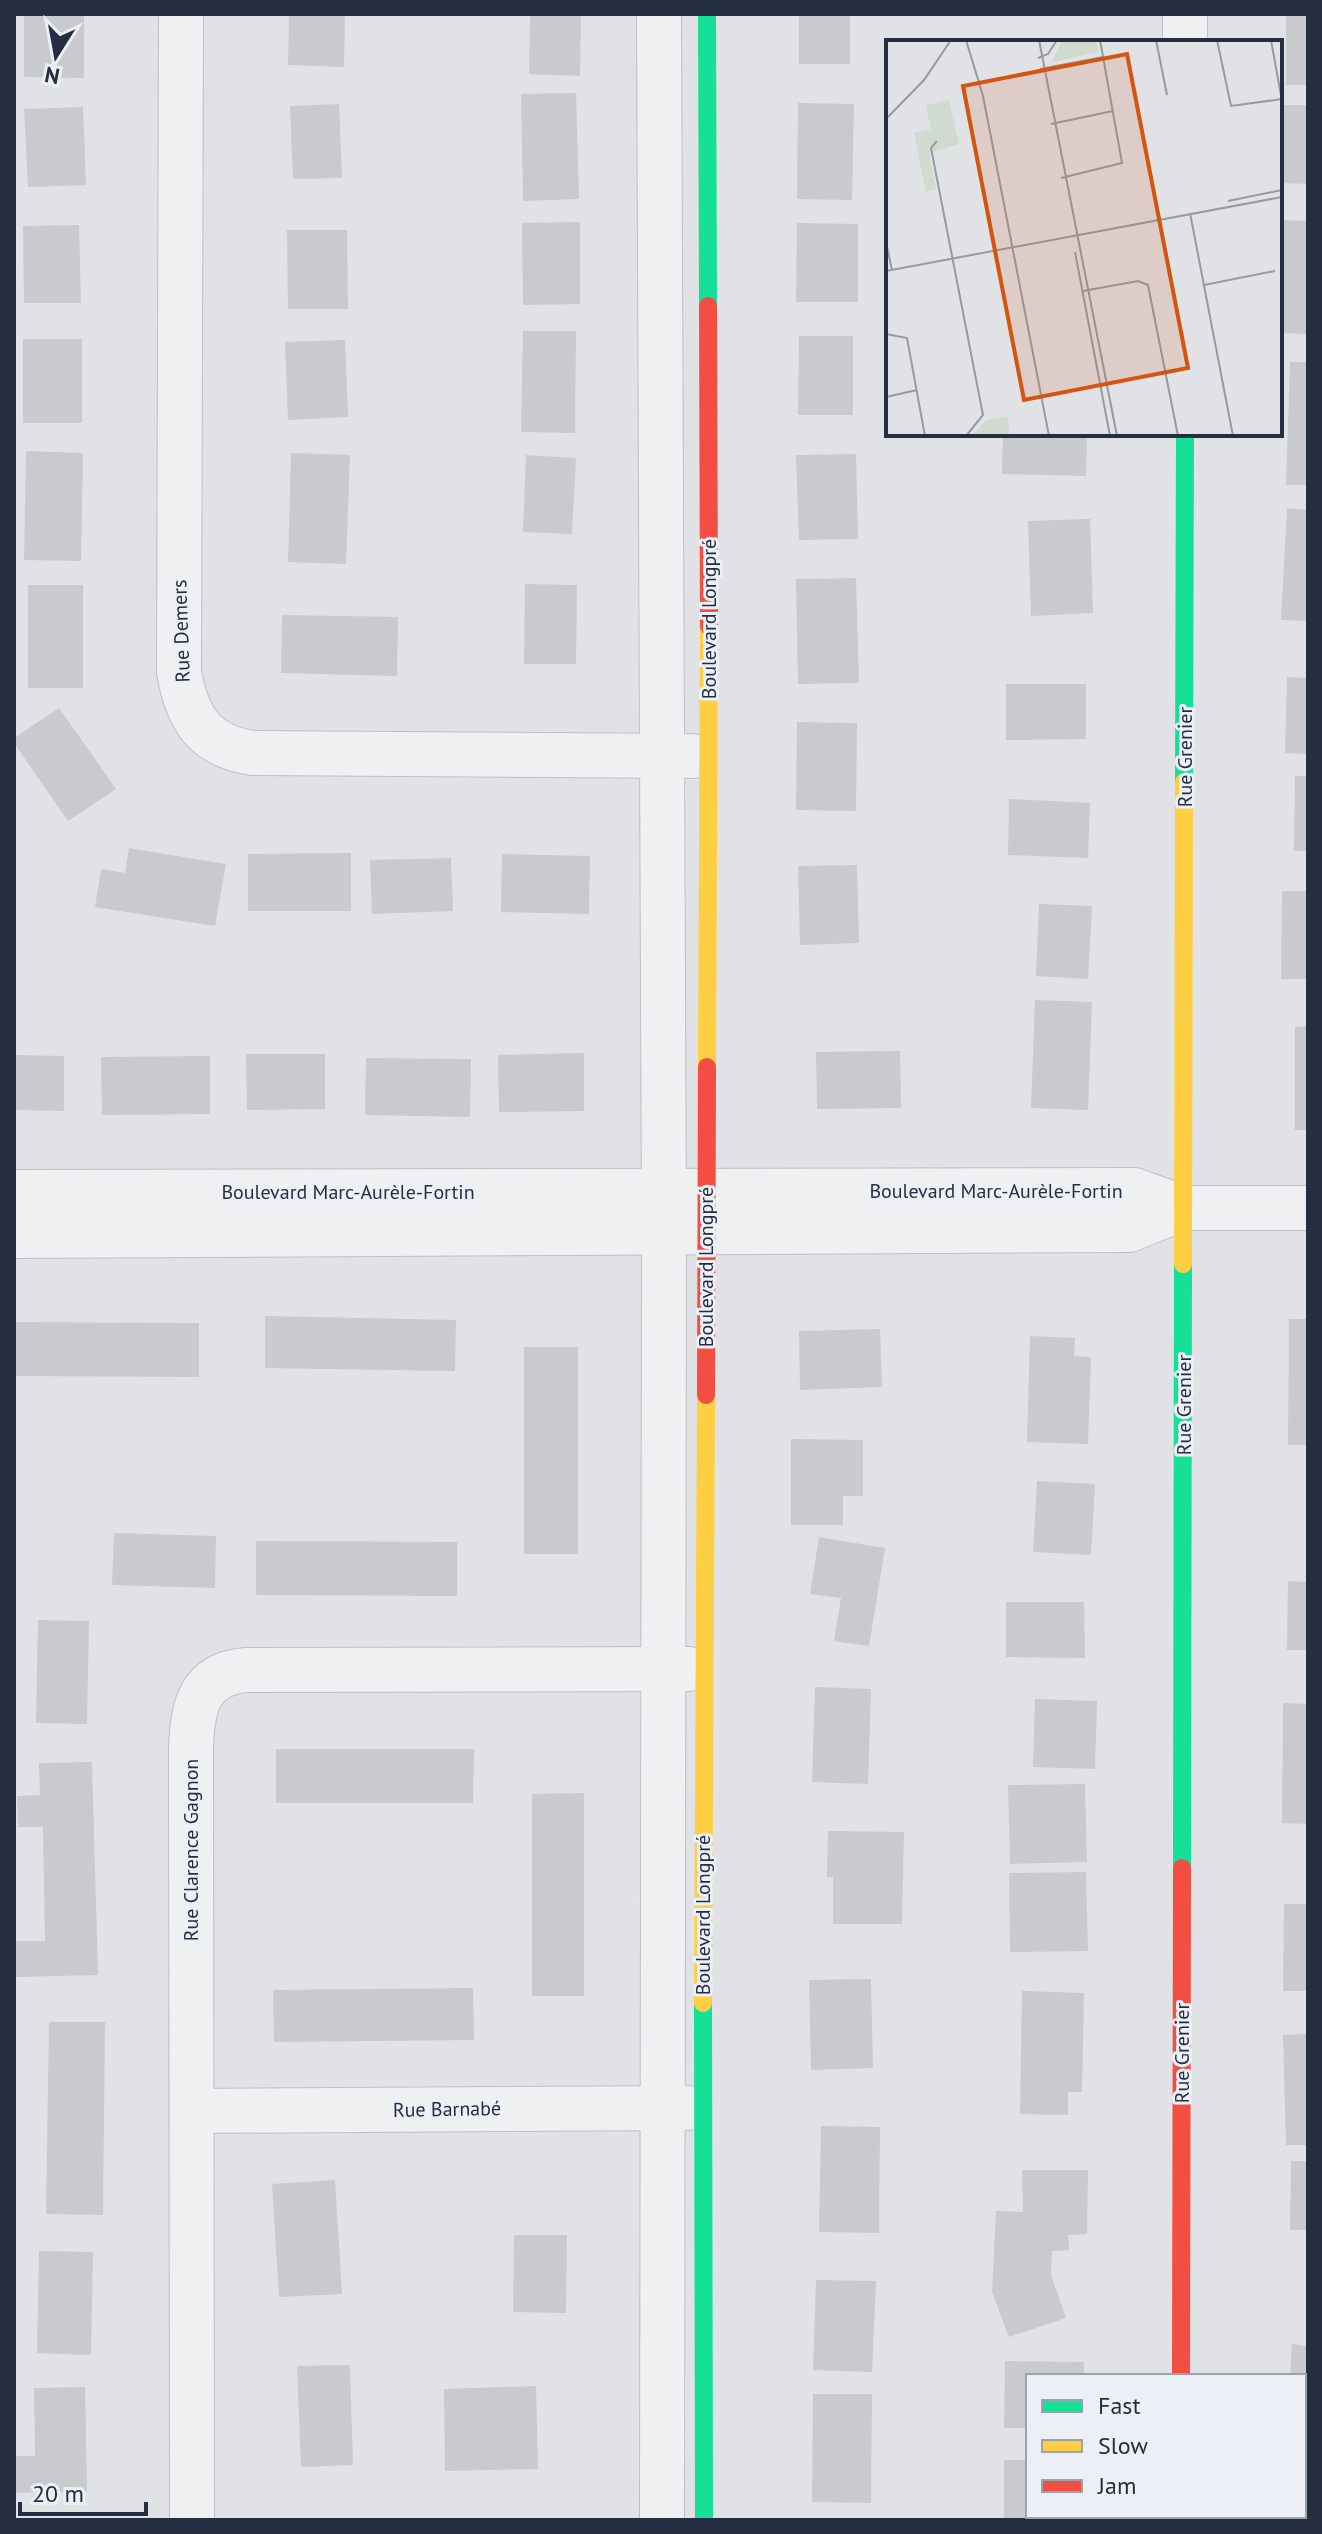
<svg xmlns="http://www.w3.org/2000/svg" width="1322" height="2534" viewBox="0 0 1322 2534" font-family="'PT Sans',sans-serif">
<rect width="100%" height="100%" fill="#e0e2e5"/>
<!-- building -->
<g fill="#c8cacd">
<path d="M24 14H84V78L24 77Z"/>
<path d="M289 14H345L344 67 288 65Z"/>
<path d="M530 14H581L580 76 529 74Z"/>
<rect x="799" y="14" width="51" height="50"/>
<rect x="1286" y="14" width="22" height="71"/>
<path d="M576 93 579 199 523 201 521 94Z"/>
<path d="M798 103 854 104 852 200 797 199Z"/>
<path d="M339 104 342 178 293 179 290 106Z"/>
<path d="M1280 105H1308V184L1280 183Z"/>
<path d="M83 107 86 185 28 187 24 109Z"/>
<path d="M1284 220 1308 221V334L1283 333Z"/>
<path d="M580 222V304L523 305 522 223Z"/>
<path d="M797 223 858 224V302H796Z"/>
<path d="M79 225 81 303H24L23 226Z"/>
<path d="M287 230H347L348 309H288Z"/>
<path d="M523 331H576L575 433 521 432Z"/>
<path d="M799 336H853V415H798Z"/>
<rect x="23" y="339" width="59" height="84"/>
<path d="M345 340 348 417 288 420 285 342Z"/>
<path d="M1290 362H1308V485H1286Z"/>
<path d="M1003 434H1087L1086 476 1002 474Z"/>
<path d="M26 451 83 453 81 561 24 560Z"/>
<path d="M291 453 350 455 346 564 288 562Z"/>
<path d="M856 454 858 539 799 540 796 455Z"/>
<path d="M526 455 576 458 572 534 523 532Z"/>
<path d="M1287 508 1308 510V621L1281 620Z"/>
<path d="M1090 519 1093 613 1031 616 1028 521Z"/>
<path d="M856 578 859 683 798 684 796 579Z"/>
<path d="M525 584 577 585 576 664H524Z"/>
<rect x="28" y="585" width="55" height="103"/>
<path d="M282 615 398 617 397 676 281 673Z"/>
<path d="M1287 677 1308 678V754L1285 753Z"/>
<path d="M1006 684H1086V739L1006 740Z"/>
<path d="M59 708 116 789 68 821 14 743V738Z"/>
<path d="M797 722 857 723 856 811 796 810Z"/>
<path d="M1295 776H1308V851H1294Z"/>
<path d="M1009 799 1090 803 1088 858 1008 855Z"/>
<path d="M129 848 226 864 215 926 95 907 101 869 125 873Z"/>
<path d="M351 853V911H248V854Z"/>
<path d="M502 854 590 856 589 914 501 912Z"/>
<path d="M451 858 453 911 372 914 370 860Z"/>
<path d="M857 865 859 943 800 945 798 866Z"/>
<path d="M1282 891H1308V979H1281Z"/>
<path d="M1039 904 1092 906 1088 979 1036 976Z"/>
<path d="M1035 1000 1092 1002 1088 1110 1031 1108Z"/>
<path d="M1308 1026V1130H1295V1027Z"/>
<path d="M900 1051 901 1108 817 1109 816 1052Z"/>
<path d="M584 1053V1111L499 1112 498 1055Z"/>
<path d="M246 1054H325V1109L247 1110Z"/>
<path d="M14 1055 64 1056V1111L14 1110Z"/>
<path d="M210 1056V1114L102 1115 101 1057Z"/>
<path d="M366 1058 471 1059 470 1117 365 1115Z"/>
<path d="M265 1316 456 1320 455 1371 265 1368Z"/>
<path d="M1289 1319H1308V1445H1288Z"/>
<path d="M14 1322 199 1323V1377L14 1376Z"/>
<path d="M880 1329 882 1387 800 1390 799 1331Z"/>
<path d="M1030 1336 1075 1338 1074 1356 1091 1357 1088 1444 1027 1442Z"/>
<rect x="524" y="1347" width="54" height="207"/>
<path d="M791 1439 863 1440V1496H843V1525H791Z"/>
<path d="M1037 1481 1095 1484 1091 1555 1033 1552Z"/>
<path d="M114 1533 216 1536 215 1588 112 1585Z"/>
<path d="M819 1537 885 1548 869 1646 834 1641 841 1598 810 1594Z"/>
<path d="M256 1541 457 1542V1596L256 1595Z"/>
<path d="M1288 1581 1308 1582V1650H1287Z"/>
<path d="M1006 1602H1084L1085 1658 1006 1657Z"/>
<path d="M38 1620 89 1621 87 1724 36 1723Z"/>
<path d="M815 1687 871 1689 868 1784 812 1782Z"/>
<path d="M1035 1699 1097 1701 1095 1769 1033 1767Z"/>
<path d="M1283 1703 1308 1704V1824L1282 1823Z"/>
<path d="M276 1749H474L473 1803H276Z"/>
<path d="M92 1762 98 1975 16 1977 15 1941H45L43 1827H18L17 1796 40 1795 39 1763Z"/>
<path d="M1085 1784 1087 1862 1010 1864 1008 1785Z"/>
<path d="M584 1793V1996H532V1794Z"/>
<path d="M828 1831 904 1832 902 1924H833V1877H827Z"/>
<path d="M1086 1872 1088 1951 1010 1952 1009 1873Z"/>
<path d="M1284 1904H1308V1991H1283Z"/>
<path d="M871 1979 873 2068 811 2070 809 1980Z"/>
<path d="M473 1988 474 2040 274 2042 273 1990Z"/>
<path d="M1022 1991 1084 1993 1082 2092H1068V2115L1020 2114Z"/>
<path d="M49 2022H105L103 2215 46 2214Z"/>
<path d="M1308 2034V2145H1286L1283 2035Z"/>
<path d="M821 2126 880 2127 879 2233 819 2232Z"/>
<path d="M1291 2161H1308V2230H1290Z"/>
<path d="M1022 2170H1088L1087 2234 1068 2235 1069 2250 1052 2251 1051 2275 1066 2318 1009 2337 992 2292 996 2211 1023 2212Z"/>
<path d="M335 2180 342 2294 279 2297 272 2184Z"/>
<path d="M514 2235H567L566 2313 513 2312Z"/>
<path d="M39 2251 93 2252 91 2355 37 2353Z"/>
<path d="M816 2280 876 2281 872 2372 813 2370Z"/>
<path d="M1292 2344 1308 2346V2399H1304V2376H1290Z"/>
<path d="M1005 2361 1084 2362V2376H1028V2428H1004Z"/>
<path d="M350 2365 353 2465 301 2467 297 2366Z"/>
<path d="M536 2386 538 2469 445 2471 444 2389Z"/>
<path d="M85 2387 87 2491 14 2493V2456H35L34 2388Z"/>
<path d="M813 2394H872L871 2503 812 2502Z"/>
<path d="M1004 2460H1028V2516H1087V2520H1004Z"/>
<path d="M1304 2478H1308V2520H1274V2516H1304Z"/>
</g>
<g fill="none" stroke-linecap="round" stroke-linejoin="round">
<defs>
<g id="street">
<path d="M181 14 179 672C187 718 204 746 253 753L692 756"/>
<path d="M659 14 664 1233 662 2520"/>
<path d="M1185 42V14"/>
<path d="M14 1192 1134 1190 1184 1208H1308"/>
<path d="M14 1236 1129 1230 1184 1208"/>
<path d="M192 2111 688 2108"/>
<path d="M1185 2516V2520"/>
<path d="M192 2520 191 1749C192 1707 199 1674 246 1670L690 1669"/>
</g>
</defs>
<!-- street casing -->
<use href="#street" stroke="#bec0c3" stroke-width="46"/>
<!-- street -->
<use href="#street" stroke="#eff0f2" stroke-width="44"/>
<!-- fast -->
<g stroke="#16e098" stroke-width="18">
<path d="M707 14 708 306"/>
<path d="M1184 782 1185 434"/>
<path d="M1182 1868 1183 1264"/>
<path d="M703 2003 704 2520"/>
</g>
<!-- slow -->
<g stroke="#ffcf43" stroke-width="18">
<path d="M707 1067 709 626"/>
<path d="M1183 1264 1184 782"/>
<path d="M703 2003 706 1395"/>
</g>
<!-- jam -->
<g stroke="#f24e42" stroke-width="18">
<path d="M708 306 709 626"/>
<path d="M706 1395 707 1067"/>
<path d="M1181 2376 1182 1868"/>
</g>
</g>
<g text-anchor="middle" dominant-baseline="central" stroke-width="6" stroke-linejoin="round" paint-order="stroke">
<!-- street labels -->
<g font-size="20" fill="#252e40" stroke="#ecf0f6">
<text transform="translate(709 619) rotate(-90)">Boulevard Longpré</text>
<text transform="translate(181 631) rotate(-92)">Rue Demers</text>
<text transform="translate(1185 757) rotate(-90)">Rue Grenier</text>
<text x="996" y="1191">Boulevard Marc-Aurèle-Fortin</text>
<text x="348" y="1192">Boulevard Marc-Aurèle-Fortin</text>
<text transform="translate(706 1267) rotate(-90)">Boulevard Longpré</text>
<text transform="translate(1184 1405) rotate(-90)">Rue Grenier</text>
<text transform="translate(191 1850) rotate(-90)">Rue Clarence Gagnon</text>
<text transform="translate(703 1915) rotate(-90)">Boulevard Longpré</text>
<text transform="translate(1182 2053) rotate(-90)">Rue Grenier</text>
<text transform="translate(447 2109) rotate(-1)">Rue Barnabé</text>
</g>
</g>
<!-- overview -->
<g transform="translate(886 40)">
<rect width="396" height="396" fill="#e0e2e5"/>
<path d="M176 0H210L212 12 166 22ZM63 60 73 104 43 113 50 149 40 152 28 93 45 89 40 65ZM122 376 123 396H86L100 380Z" fill="#d0dacf"/>
<path fill="none" stroke="#959aa3" stroke-width="2" d="M80 0 97 56 163 396M153 0 231 396M270 0 281 55M331 0 345 66 396 59M385 0 396 61M152 18 162 14 171 0M154 29 217 17M0 79 38 40 65 0M165 84 227 71M51 101 45 108 97 375 80 396M175 138 236 123 214 0M342 161 396 150M304 173 347 396M0 202 6 230M189 212 224 396M0 231 396 157M318 245 389 231M197 251 252 241 262 245 292 396M0 294 21 298 39 396M0 357 31 350"/>
<path fill="#d45511" fill-opacity="0.15" stroke="#d45511" stroke-width="4" d="M241 14 302 328 138 360 77 46Z"/>
<rect width="396" height="396" fill="none" stroke="#252e40" stroke-width="4"/>
</g>
<!-- border -->
<rect width="1322" height="2534" fill="none" stroke="#252e40" stroke-width="32"/>
<!-- legend -->
<rect x="1026" y="2374" width="280" height="144" fill="#ecf0f6" stroke="#9ca2ad" stroke-width="2"/>
<rect x="1042" y="2400" width="40" height="12" fill="#16e098" stroke="#9ca2ad" stroke-width="2"/>
<text x="1098" y="2414" font-size="24" fill="#252e40">Fast</text>
<rect x="1042" y="2440" width="40" height="12" fill="#ffcf43" stroke="#9ca2ad" stroke-width="2"/>
<text x="1098" y="2454" font-size="24" fill="#252e40">Slow</text>
<rect x="1042" y="2480" width="40" height="12" fill="#f24e42" stroke="#9ca2ad" stroke-width="2"/>
<text x="1098" y="2494" font-size="24" fill="#252e40">Jam</text>
<!-- north arrow -->
<g transform="translate(56 56) rotate(191)" stroke="#ecf0f6" stroke-width="6" paint-order="stroke">
<path d="M0-6L14 30L0 20L-14 30Z" fill="#252e40"/>
<text y="-12" font-size="22" font-weight="bold" text-anchor="middle" fill="#252e40">N</text>
</g>
<!-- scale -->
<path d="M20 2502v12h126v-12" fill="none" stroke="#252e40" stroke-width="4"/>
<text x="32" y="2502" font-size="24" fill="#252e40" stroke="#ecf0f6" stroke-width="6" paint-order="stroke">20 m</text>
</svg>
